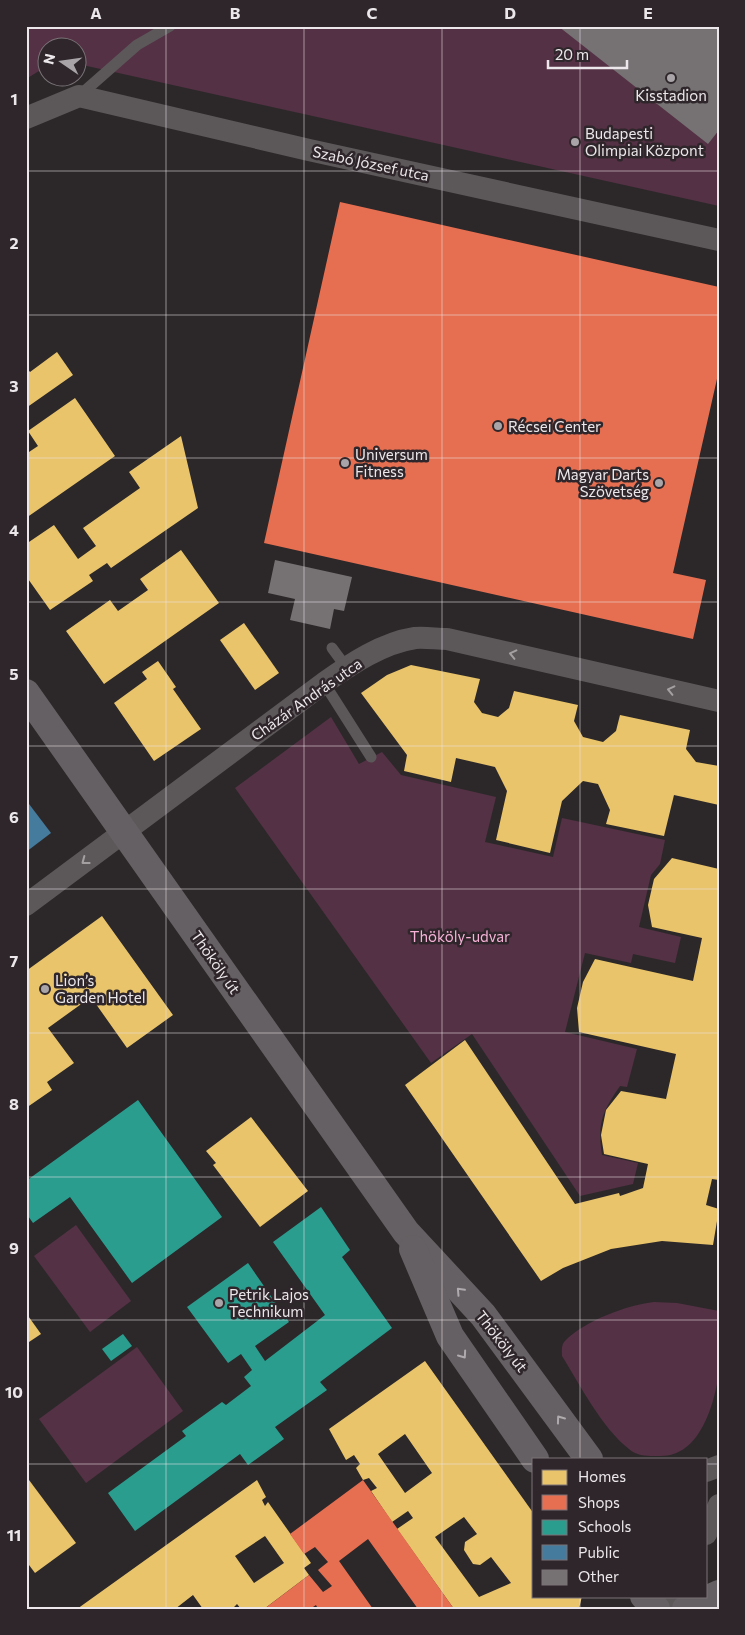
<svg xmlns="http://www.w3.org/2000/svg" width="745" height="1635" viewBox="0 0 745 1635" font-family="Commissioner,sans-serif">
<rect width="100%" height="100%" fill="#2c282a"/>
<!-- green -->
<g fill="#543144">
<path d="M26 26H719V206L78 64V48H48L47 66 26 79Z"/>
<path d="M331 717 359 764 382 752 401 775 496 797 485 842 553 857 562 818 665 840 660 864 651 875 639 927 681 937 675 963 633 954 631 963 585 953 565 1032 637 1049 627 1087 620 1086C602 1112 597 1123 602 1155L638 1163 633 1184 580 1196 472 1034 431 1063 235 788Z"/>
<path d="M76 1225 131 1301 90 1332 34 1256Z"/>
<path d="M654 1302 677 1303 719 1311C719 1331 721 1353 719 1373 714 1405 700 1456 661 1456 650 1456 638 1457 629 1449 602 1428 580 1385 562 1356 562 1351 561 1345 565 1341 584 1321 627 1305 654 1302Z"/>
<path d="M137 1347 183 1411 86 1483 39 1419Z"/>
</g>
<!-- homes -->
<g fill="#e9c46a" fill-rule="evenodd">
<path d="M57 352 73 375 26 408V367L30 372Z"/>
<path d="M75 398 115 456 26 518V454L38 446 28 431Z"/>
<path d="M181 436 198 508 111 568 107 563 89 575 93 581 50 610 26 576V544L54 525 78 559 96 546 83 528 140 488 129 472Z"/>
<path d="M181 550 219 603 104 684 66 631 110 600 118 611 148 590 140 579Z"/>
<path d="M244 623 279 673 255 690 220 640Z"/>
<path d="M158 661 176 687 173 689 201 729 154 761 114 703 147 679 142 672Z"/>
<path d="M411 665 480 679 474 702 482 713 498 717 509 708 514 691 578 705 574 721 583 737 603 742 616 731 620 715 690 730 686 749 696 762 719 766V805L674 795 664 836 606 824 610 810 598 784 583 781 562 801 550 853 496 840 507 791 495 767 456 758 451 782 404 771 407 755 361 693 387 675Z"/>
<path d="M672 858 719 869V1180L712 1179 706 1205 719 1209 713 1245 662 1241 611 1249 563 1268 541 1281 405 1085 465 1040 575 1204 619 1193 620 1196 643 1188 648 1164 604 1154 601 1135 606 1110 621 1091 666 1099 676 1054 579 1032 577 1008 583 982 595 959 693 981 702 938 652 927 648 905 654 879Z"/>
<path d="M102 916 173 1015 127 1048 91 997 48 1028 74 1063 47 1082 52 1090 26 1108V971Z"/>
<path d="M251 1117 308 1191 260 1227 213 1165 216 1163 206 1151Z"/>
<path d="M26 1313 41 1334 26 1344Z"/>
<path d="M425 1361 534 1514V1596H582L579 1609H454L397 1529 413 1518 408 1511 392 1522 371 1491 377 1488 369 1478 363 1480 356 1468 360 1464 354 1455 346 1460 329 1429ZM405 1434 432 1473 405 1493 378 1454ZM464 1517 477 1534 465 1542 464 1550 473 1564 480 1565 491 1557 511 1583 479 1597 435 1537Z"/>
<path d="M26 1476 76 1543 35 1573 26 1561Z"/>
<path d="M257 1480 266 1497 262 1500 265 1506 268 1502 311 1563 304 1568 309 1575 264 1609H241L237 1604 232 1609H203L193 1595 175 1609H77ZM265 1536 284 1563 254 1583 235 1556Z"/>
</g>
<!-- shops -->
<g fill="#e76f51">
<path d="M340 202 719 287V370L673 573 706 580 693 639 264 543Z"/>
<path d="M363 1480 454 1609H418L368 1539 339 1561 373 1609H318L316 1605 310 1609H264L309 1575 323 1592 332 1586 318 1570 328 1562 315 1547 304 1554 290 1534Z"/>
</g>
<!-- schools -->
<g fill="#2a9d8f">
<path d="M138 1100 222 1217 132 1283 70 1197 33 1223 26 1213V1181Z"/>
<path d="M321 1207 350 1250 342 1257 392 1328 320 1382 327 1390 275 1427 284 1439 248 1465 240 1454 135 1531 108 1493 186 1436 182 1431 222 1402 226 1405 251 1386 244 1377 252 1370 241 1354 228 1363 187 1307 248 1263 289 1322 255 1346 265 1361 325 1315 273 1242Z"/>
<path d="M123 1334 132 1346 111 1361 102 1349Z"/>
</g>
<!-- public -->
<path fill="#457b9d" d="M26 800 51 833 26 852Z"/>
<!-- building -->
<g fill="#767274">
<path d="M558 26H719V130L708 144Z"/>
<path d="M275 560 352 577 344 611 334 609 330 629 290 620 295 599 268 593Z"/>
</g>
<g fill="none" stroke-linecap="round" stroke-linejoin="round">
<!-- lane -->
<g stroke="#5c585a" stroke-width="11">
<path d="M79 96 137 45 170 26"/>
<path d="M332 648 346 667"/>
<path d="M324 683 371 757"/>
</g>
<!-- street -->
<g stroke="#5c585a" stroke-width="22">
<path d="M26 118 79 96 309 150 719 240"/>
<path d="M26 905 324 683C351 664 382 643 415 638 425 637 437 639 447 639L719 701"/>
<path d="M706 1471 719 1466"/>
<path d="M706 1534 719 1505"/>
<path d="M670 1609 676 1596"/>
</g>
<!-- secondary -->
<g stroke="#656063" stroke-width="28">
<path d="M26 693 406 1232 483 1315 589 1459"/>
<path d="M413 1249 450 1336 535 1459"/>
<path d="M644 1596 656 1609"/>
<path d="M686 1609 719 1594"/>
</g>
</g>
<!-- one-way arrows -->
<defs><path id="oneway-chevron" d="M-2-3.5L2.5 0L-2 3.5" fill="none" stroke-width="1.6" stroke-linecap="round" stroke-linejoin="round" transform="scale(1.25)"/></defs>
<g stroke="#a4a0a2">
<use href="#oneway-chevron" transform="translate(513 654) rotate(-167)"/>
<use href="#oneway-chevron" transform="translate(671 690) rotate(-167)"/>
<use href="#oneway-chevron" transform="translate(85 861) rotate(143)"/>
</g>
<g stroke="#afaaad">
<use href="#oneway-chevron" transform="translate(460 1291) rotate(-133)"/>
<use href="#oneway-chevron" transform="translate(463 1355) rotate(55)"/>
<use href="#oneway-chevron" transform="translate(560 1419) rotate(-126)"/>
</g>
<!-- grid -->
<path fill="none" stroke="#ece7ea" stroke-width="1" stroke-opacity="0.55" d="M166 26V1609M304 26V1609M442 26V1609M580 26V1459M26 171H719M26 315H719M26 458H719M26 602H719M26 746H719M26 889H719M26 1033H719M26 1177H719M26 1320H719M26 1464H534M706 1464H719M580 1596V1609"/>
<!-- markers -->
<g fill="#a9a4a7" stroke="#2e262a" stroke-width="2">
<circle cx="671" cy="78" r="5"/>
<circle cx="575" cy="142" r="5"/>
<circle cx="498" cy="426" r="5"/>
<circle cx="345" cy="463" r="5"/>
<circle cx="659" cy="483" r="5"/>
<circle cx="45" cy="989" r="5"/>
<circle cx="219" cy="1303" r="5"/>
</g>
<g text-anchor="middle" dominant-baseline="central" stroke-width="5" stroke-linejoin="round" paint-order="stroke">
<!-- poi labels -->
<g font-size="15" fill="#ece7ea" stroke="#2e262a" text-anchor="start">
<text x="671" y="95" text-anchor="middle">Kisstadion</text>
<text x="585" y="133">Budapesti<tspan x="585" dy="17">Olimpiai Központ</tspan></text>
<text x="508" y="426">Récsei Center</text>
<text x="355" y="454">Universum<tspan x="355" dy="17">Fitness</tspan></text>
<text x="649" y="474" text-anchor="end">Magyar Darts<tspan x="649" dy="17">Szövetség</tspan></text>
<text x="55" y="980">Lion’s<tspan x="55" dy="17">Garden Hotel</tspan></text>
<text x="229" y="1294">Petrik Lajos<tspan x="229" dy="17">Technikum</tspan></text>
</g>
<!-- street labels -->
<g font-size="15" fill="#ece7ea" stroke="#2e262a">
<text transform="translate(371 163) rotate(12)">Szabó József utca</text>
<text transform="translate(306 699) rotate(-35)">Cházár András utca</text>
<text transform="translate(216 962) rotate(55)">Thököly út</text>
<text transform="translate(502 1341) rotate(52)">Thököly út</text>
</g>
<!-- park labels -->
<g font-size="15" fill="#f8b2d7" stroke="#2e262a">
<text x="460" y="936">Thököly-udvar</text>
</g>
</g>
<!-- border -->
<rect width="745" height="1635" fill="none" stroke="#2e262a" stroke-width="55"/>
<!-- legend -->
<rect x="532" y="1458" width="175" height="140" fill="#2e262a" stroke="#7a7377"/>
<rect x="542" y="1470" width="25" height="15" fill="#e9c46a" stroke="#7a7377"/>
<text x="578" y="1482" font-size="15" fill="#ece7ea">Homes</text>
<rect x="542" y="1495" width="25" height="15" fill="#e76f51" stroke="#7a7377"/>
<text x="578" y="1508" font-size="15" fill="#ece7ea">Shops</text>
<rect x="542" y="1520" width="25" height="15" fill="#2a9d8f" stroke="#7a7377"/>
<text x="578" y="1532" font-size="15" fill="#ece7ea">Schools</text>
<rect x="542" y="1545" width="25" height="15" fill="#457b9d" stroke="#7a7377"/>
<text x="578" y="1558" font-size="15" fill="#ece7ea">Public</text>
<rect x="542" y="1570" width="25" height="15" fill="#767274" stroke="#7a7377"/>
<text x="578" y="1582" font-size="15" fill="#ece7ea">Other</text>
<!-- north arrow -->
<g transform="translate(62 62) rotate(283)"><circle r="24" fill="#2e262a" stroke="#7a7377"/>
<path d="M0-4L9 19L0 12L-9 19Z" fill="#a9a4a7"/>
<text y="-8" font-size="14" font-weight="bold" text-anchor="middle" fill="#ece7ea">N</text>
</g>
<!-- scale -->
<path d="M548 60v8h79v-8" fill="none" stroke="#ece7ea" stroke-width="2.5"/>
<text x="555" y="60" font-size="15" fill="#ece7ea" stroke="#2e262a" stroke-width="4" paint-order="stroke">20 m</text>
<rect x="28" y="28" width="690" height="1580" fill="none" stroke="#ece7ea" stroke-width="2"/>
<g font-size="16" text-anchor="middle" font-weight="bold" fill="#ece7ea">
<text x="96" y="19">A</text>
<text x="235" y="19">B</text>
<text x="372" y="19">C</text>
<text x="510" y="19">D</text>
<text x="648" y="19">E</text>
<text x="14" y="105">1</text>
<text x="14" y="249">2</text>
<text x="14" y="392">3</text>
<text x="14" y="536">4</text>
<text x="14" y="680">5</text>
<text x="14" y="823">6</text>
<text x="14" y="967">7</text>
<text x="14" y="1110">8</text>
<text x="14" y="1254">9</text>
<text x="14" y="1398">10</text>
<text x="14" y="1541">11</text>
</g>
</svg>
